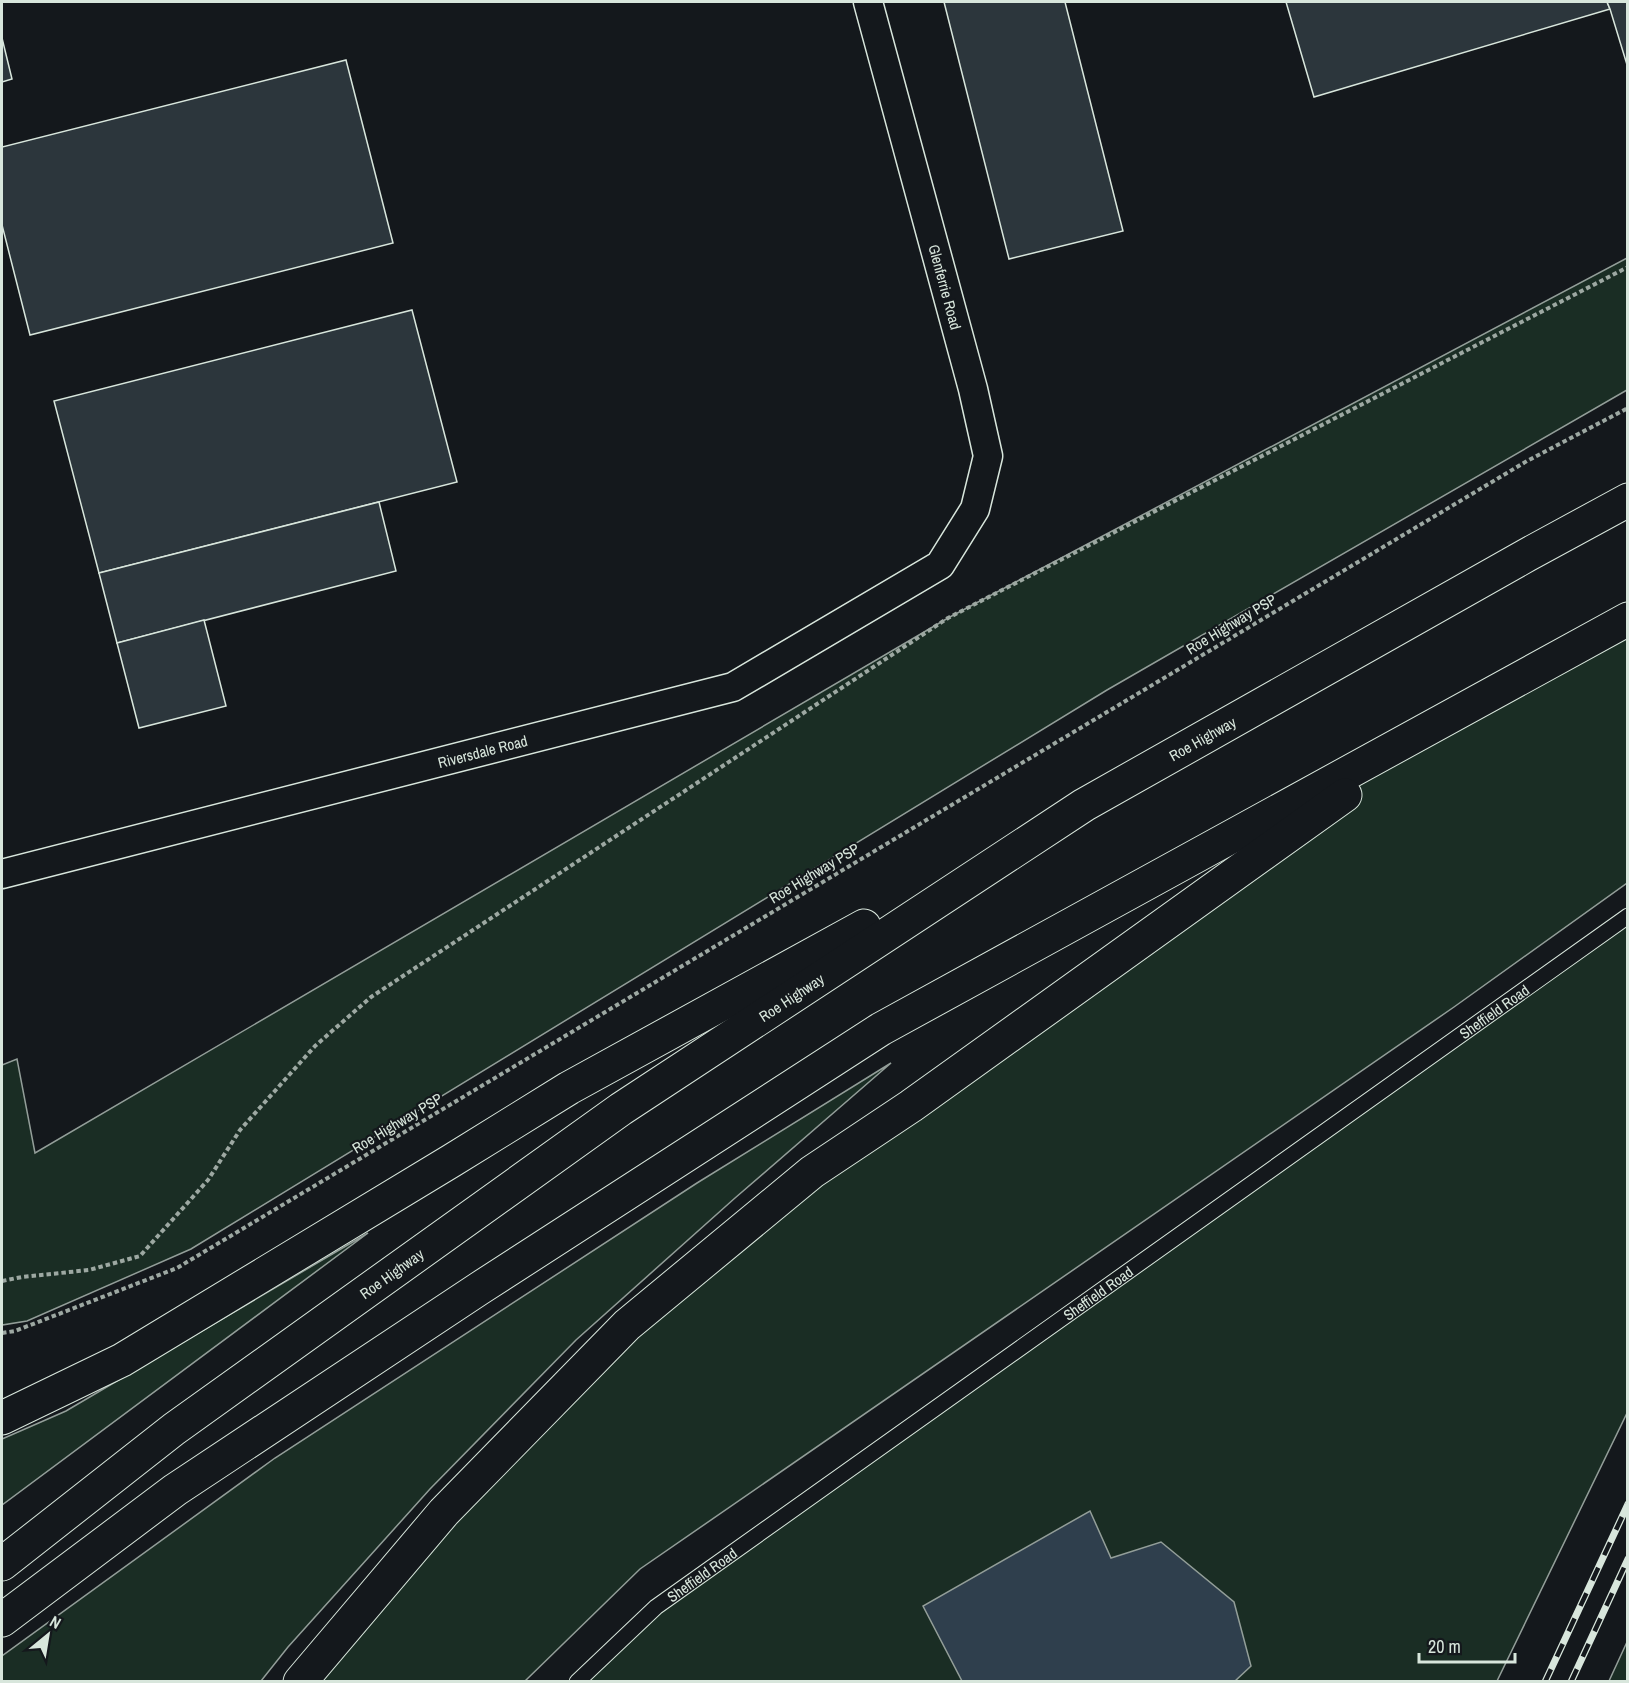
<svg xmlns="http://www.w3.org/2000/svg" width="1629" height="1683" viewBox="0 0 1629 1683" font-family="'Archivo Narrow',sans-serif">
<rect width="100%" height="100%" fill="#14181c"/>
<!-- green -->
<g fill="#1a2d24" stroke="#939e99" stroke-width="1.5">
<path d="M1627 258V390L1107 690 191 1249 27 1321 2 1325V1065L17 1059 35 1153 948 618Z"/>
<path d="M1627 619V883L1454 1007 640 1569 525 1681 300 1682 720 1247 1466 708Z"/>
<path d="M1627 916V1413L1497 1681 577 1682 656 1607Z"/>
<path d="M891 1063 735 1198 576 1340 430 1489 288 1647 261 1681H2V1656L275 1458 697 1183Z"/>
<path d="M368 1233 2 1505V1439L66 1411Z"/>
<path d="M1627 1642V1681H1609Z"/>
</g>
<!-- water -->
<path fill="#2f3f4d" stroke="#939e99" stroke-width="1.5" d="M1090 1511 1111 1558 1161 1542 1234 1602 1251 1666 1235 1681H962L923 1606Z"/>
<!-- building -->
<g fill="#2c363c" stroke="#d8e6dc" stroke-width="1.5">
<path d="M944 2H1065L1123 231 1009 259Z"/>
<path d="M1286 2H1607L1610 9 1314 97Z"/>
<path d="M1607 2H1628V68L1610 9Z"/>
<path d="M2 38 12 79 2 82Z"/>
<path d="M346 60 393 243 30 335 2 225V147Z"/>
<path d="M412 310 457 482 99 573 54 401Z"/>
<path d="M379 502 396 571 117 643 99 573Z"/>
<path d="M204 620 226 706 139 728 117 643Z"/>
</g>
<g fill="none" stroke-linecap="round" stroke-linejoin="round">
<defs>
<g id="lane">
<path id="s1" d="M577 1682 656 1607 1628 916"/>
</g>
<g id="street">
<path id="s2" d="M2 874 733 687 940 565 975 509 988 456 973 389 868 2"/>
</g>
<g id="highway">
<path d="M2 1418 122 1360 451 1161 569 1088 864 926"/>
<path id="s3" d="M2 1564 174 1429 621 1109 1084 805 1527 555 1628 500"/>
<path d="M2 1620 175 1490 480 1288 881 1029 1628 619"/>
<path d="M300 1682 444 1512 627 1325 812 1172 911 1106 1345 795"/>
</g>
</defs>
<!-- lane casing -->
<use href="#lane" stroke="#d8e6dc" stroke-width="17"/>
<!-- street casing -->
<use href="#street" stroke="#d8e6dc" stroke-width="31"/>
<!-- highway casing -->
<use href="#highway" stroke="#d8e6dc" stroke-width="35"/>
<!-- path -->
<g stroke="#9da8a2" stroke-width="4" stroke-dasharray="4.5 3" stroke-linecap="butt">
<path d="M2 1281 22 1277 89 1270 140 1256 208 1180 240 1130 315 1046 371 997 948 618 1628 267"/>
<path d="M2 1333 15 1331 177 1268 1527 461 1628 408"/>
</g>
<!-- lane -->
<use href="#lane" stroke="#14181c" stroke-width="15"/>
<!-- street -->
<use href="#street" stroke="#14181c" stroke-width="28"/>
<!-- highway -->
<use href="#highway" stroke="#14181c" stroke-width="33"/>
<defs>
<g id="rail">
<path d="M1545 1682 1628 1504"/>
<path d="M1571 1682 1628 1559"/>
</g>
</defs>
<!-- rail casing -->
<use href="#rail" stroke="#d8e6dc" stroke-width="7"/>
<!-- rail -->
<use href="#rail" stroke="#14181c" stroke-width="4.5" stroke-dasharray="14" stroke-linecap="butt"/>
</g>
<g text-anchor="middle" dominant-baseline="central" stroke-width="4.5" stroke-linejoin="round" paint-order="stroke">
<!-- street labels -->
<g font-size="15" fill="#d8e6dc" stroke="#14181c">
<text transform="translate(945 287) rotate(75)">Glenferrie Road</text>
<text transform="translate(1231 624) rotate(-31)">Roe Highway PSP</text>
<text stroke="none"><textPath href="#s3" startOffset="1458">Roe Highway</textPath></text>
<text stroke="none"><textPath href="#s2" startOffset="496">Riversdale Road</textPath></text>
<text transform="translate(814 873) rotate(-31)">Roe Highway PSP</text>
<text stroke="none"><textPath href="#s3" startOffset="972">Roe Highway</textPath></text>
<text stroke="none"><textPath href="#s1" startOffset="1137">Sheffield Road</textPath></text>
<text transform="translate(397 1123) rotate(-31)">Roe Highway PSP</text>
<text stroke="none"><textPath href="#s3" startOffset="486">Roe Highway</textPath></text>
<text stroke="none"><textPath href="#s1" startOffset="651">Sheffield Road</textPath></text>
<text stroke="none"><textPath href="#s1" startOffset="165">Sheffield Road</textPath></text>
</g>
</g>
<!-- border -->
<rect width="1629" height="1683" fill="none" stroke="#d8e6dc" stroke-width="6"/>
<!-- north arrow -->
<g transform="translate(48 1635) rotate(30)" stroke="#14181c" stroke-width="4.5" paint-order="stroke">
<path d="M0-4.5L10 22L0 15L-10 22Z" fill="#d8e6dc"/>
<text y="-9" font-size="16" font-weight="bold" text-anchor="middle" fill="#d8e6dc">N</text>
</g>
<!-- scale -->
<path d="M1419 1653v9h96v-9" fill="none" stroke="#d8e6dc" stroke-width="3"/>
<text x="1428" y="1653" font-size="18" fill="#d8e6dc" stroke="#14181c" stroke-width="4.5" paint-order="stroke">20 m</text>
</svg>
